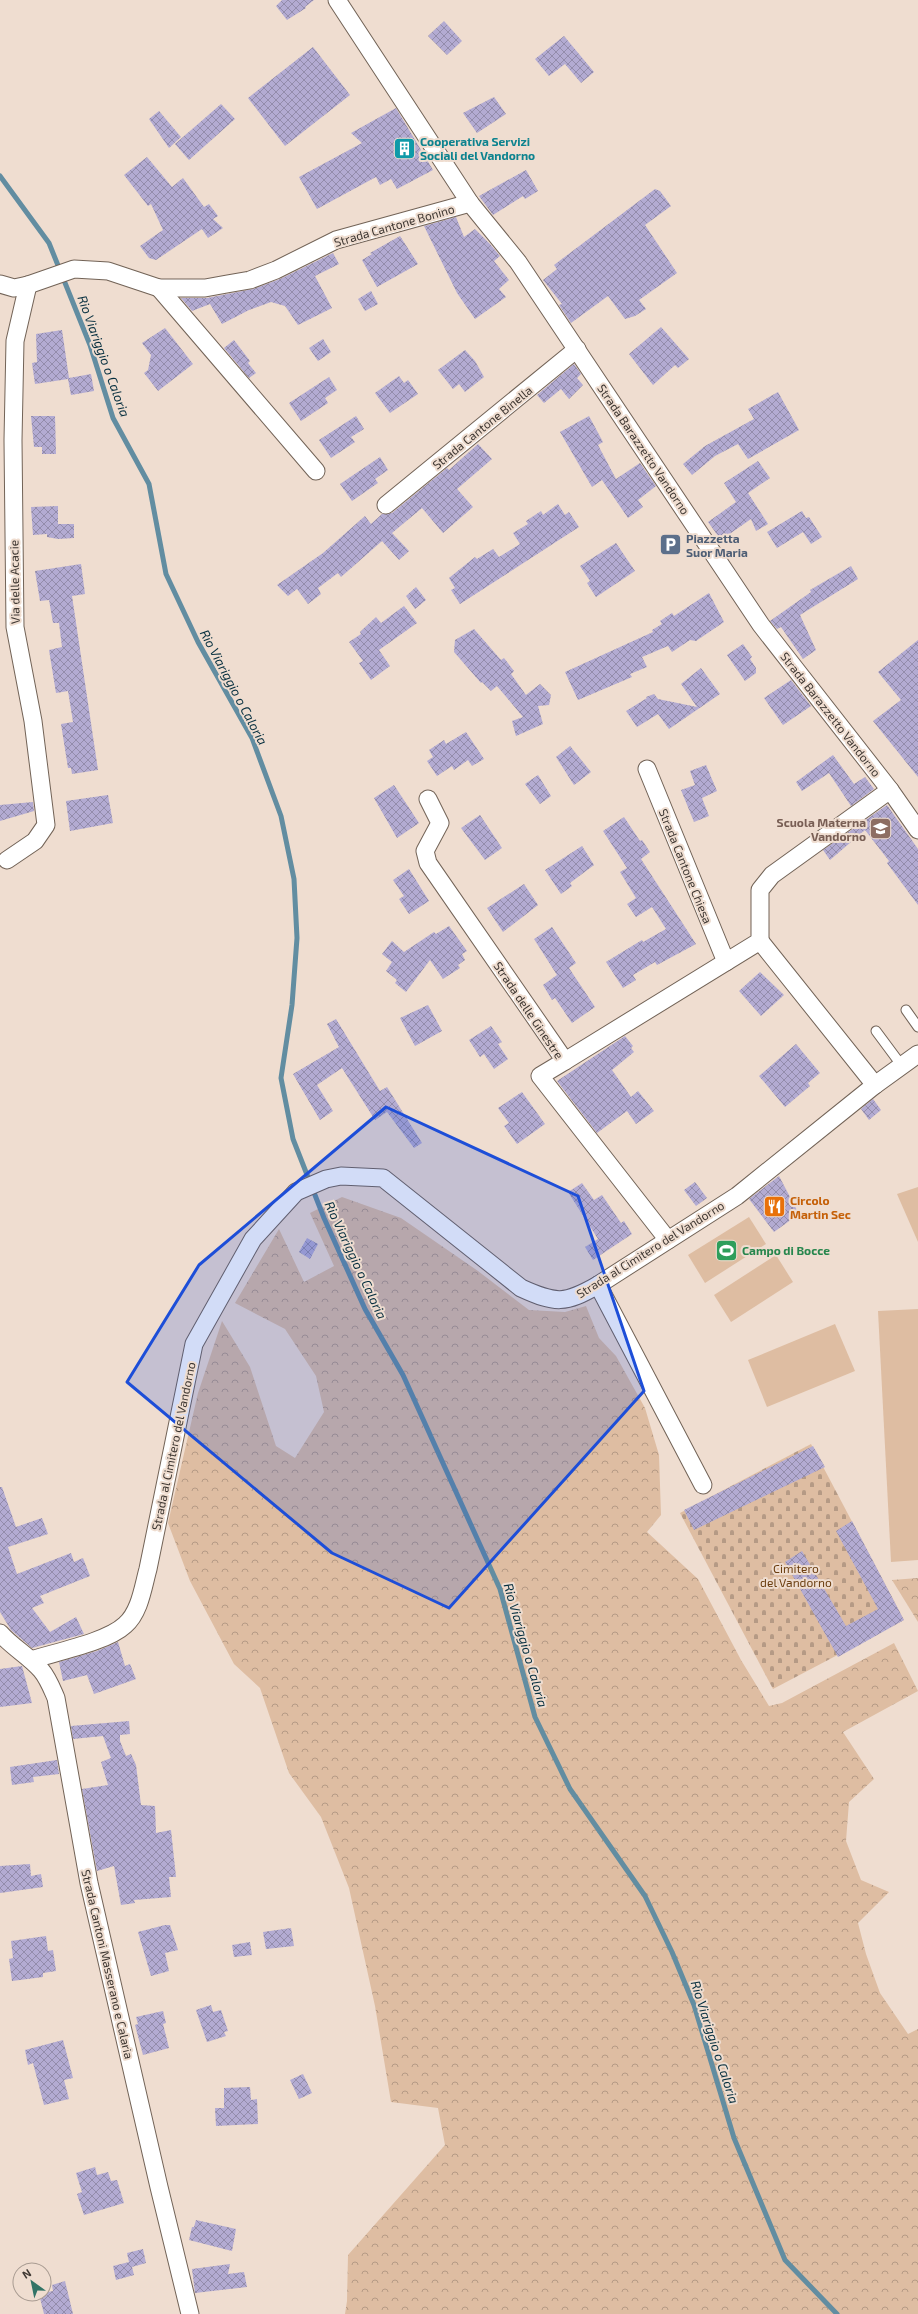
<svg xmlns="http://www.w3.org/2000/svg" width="918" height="2314" viewBox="0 0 918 2314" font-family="'Exo 2',sans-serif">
<defs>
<pattern id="forest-crowns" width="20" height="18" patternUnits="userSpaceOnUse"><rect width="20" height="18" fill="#debda2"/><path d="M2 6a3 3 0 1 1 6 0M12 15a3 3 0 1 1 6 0" fill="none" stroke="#b59a85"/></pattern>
<pattern id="cemetery-stones" width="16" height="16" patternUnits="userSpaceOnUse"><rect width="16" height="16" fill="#debda2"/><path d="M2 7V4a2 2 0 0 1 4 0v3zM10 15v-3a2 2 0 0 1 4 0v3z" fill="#b59a85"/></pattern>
<pattern id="building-cross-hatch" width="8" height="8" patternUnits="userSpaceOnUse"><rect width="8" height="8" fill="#b3abd2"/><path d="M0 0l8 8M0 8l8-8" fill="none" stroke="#938cab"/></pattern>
</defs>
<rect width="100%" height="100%" fill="#efddd0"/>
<!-- grass -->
<g fill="#debda2">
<path d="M918 1187V1242L897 1194Z"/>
<path d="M749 1217 766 1244 705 1283 688 1255Z"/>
<path d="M776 1255 793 1282 731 1322 714 1295Z"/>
<path d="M918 1309V1560L891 1562 878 1311Z"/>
<path d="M835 1324 855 1371 767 1407 748 1360Z"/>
</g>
<!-- forest -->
<g fill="url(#forest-crowns)">
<path d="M342 1197 401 1218 478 1271 529 1310 565 1312 586 1306 599 1338 616 1356 645 1408 659 1455 661 1515 647 1532 698 1579 741 1660 769 1706 782 1703 894 1643 918 1691 843 1732 874 1779 849 1802 846 1841 861 1880 889 1892 858 1923 866 1954 880 1993 908 2034 918 2029V2314H345L347 2301 348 2255 445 2145 438 2108 391 2102 375 2006 349 1888 321 1817 289 1773 260 1688 234 1664 190 1581 168 1523 198 1393 222 1321 250 1367 276 1446 295 1458 324 1412 316 1376 285 1329 235 1303 279 1229 304 1282 334 1266 310 1213Z"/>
<path d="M918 1578V1622L892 1580Z"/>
</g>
<!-- cemetery -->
<path fill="url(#cemetery-stones)" d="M811 1444 904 1620 773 1689 680 1513Z"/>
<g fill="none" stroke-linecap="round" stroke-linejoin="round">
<!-- stream -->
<path stroke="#628da1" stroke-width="5" d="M0 176 49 243 90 345 113 418 149 484 166 574 198 642 252 738 281 816 294 879 297 938 292 1005 281 1078 293 1139 324 1218 365 1309 403 1375 500 1589 535 1717 570 1789 645 1896 672 1952 694 2005 734 2138 785 2260 837 2314"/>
</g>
<!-- building -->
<g fill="url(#building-cross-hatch)">
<path d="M282 0H314L305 7 306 8 287 20 276 6Z"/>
<path d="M444 21 462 41 447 55 428 36Z"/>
<path d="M564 36 594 72 581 83 565 64 549 76 535 59Z"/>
<path d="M313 47 350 95 285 146 248 98Z"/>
<path d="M494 97 506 114 477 133 463 113Z"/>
<path d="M221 104 235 119 189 160 175 144Z"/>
<path d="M396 108 433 170 397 189 391 179 380 185 376 177 317 209 299 177 362 143 351 133Z"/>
<path d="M159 111 181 137 169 148 149 119Z"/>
<path d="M147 157 172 187 183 178 204 207 209 204 218 216 213 219 223 228 208 238 202 229 156 260 149 258 140 246 163 230 151 204 148 206 124 175Z"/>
<path d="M526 170 538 191 525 199 523 196 493 215 479 196Z"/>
<path d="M655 189 660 191 671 206 645 225 677 273 639 300 646 309 635 316 625 319 608 296 571 323 559 305 562 304 543 280 557 269 554 265Z"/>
<path d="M456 217 464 237 475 229 490 244 500 256 494 261 509 280 499 289 506 297 475 319 457 293 424 226Z"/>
<path d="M400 236 418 264 377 287 362 260 372 254 370 253Z"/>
<path d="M333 253 339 264 315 276 332 308 298 325 285 306 271 302 249 310 222 324 210 304 192 311 181 298H207L253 289 280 279Z"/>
<path d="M371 291 378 304 365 311 358 299Z"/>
<path d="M661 327 689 359 678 368 675 365 653 385 629 354Z"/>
<path d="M165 328 193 364 158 391 144 373 148 370 151 355 142 343Z"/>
<path d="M62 330 69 378 91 374 94 391 71 395 68 379 35 384 32 363 37 362 36 334Z"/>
<path d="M323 339 331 352 318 361 309 348Z"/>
<path d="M234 340 250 361 248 363 256 373 249 378 224 348Z"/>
<path d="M465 350 475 361 484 377 465 392 459 384 453 389 438 370Z"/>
<path d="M574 364 581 374 577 378 583 385 569 399 561 389 544 403 537 395Z"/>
<path d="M399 376 404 383 408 380 418 394 390 413 375 393Z"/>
<path d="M329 377 337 390 325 398 328 403 301 421 289 403Z"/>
<path d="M778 392 799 430 748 459 738 444 715 456 692 475 683 464 705 446 754 419 748 409Z"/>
<path d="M31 416H55L56 454H42V447H34Z"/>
<path d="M356 416 364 429 351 437 355 442 331 458 319 440Z"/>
<path d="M589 416 603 442 598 445 616 479 640 463 656 486 638 500 643 507 628 518 602 480 592 487 560 432Z"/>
<path d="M478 444 492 459 457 489 473 507 443 533 422 508 392 533 409 551 399 560 382 541 341 577 338 573 318 588 321 594 308 604 297 589 288 596 277 585 323 553 365 516 371 524 382 514 392 513 447 468 449 470Z"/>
<path d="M380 457 388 470 375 479 378 483 352 501 340 484Z"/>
<path d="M758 461 770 478 748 493 768 524 756 531 751 519 721 540 708 522 736 502 724 483Z"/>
<path d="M558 504 565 515 569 512 579 527 460 604 451 590 455 588 449 578 475 557 477 559 493 549 499 557 520 544 513 533 528 524 526 521 541 511 543 515Z"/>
<path d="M58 506V524H74V538L58 539 47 537V534L33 535 31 507Z"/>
<path d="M802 511 806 518 809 517 822 537 811 544 803 532 777 548 767 532Z"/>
<path d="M616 543 635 571 596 597 587 583 590 581 580 566Z"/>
<path d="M81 564 85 594 72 596 98 770 72 774 71 768H68L61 724 73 722 68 691 56 693 49 650 62 647 59 623H53L49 600 40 601 35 571Z"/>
<path d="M851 566 858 579 800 615 816 650 803 659 781 627 777 629 770 621 811 592 810 590Z"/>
<path d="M416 587 426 600 415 609 406 596Z"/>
<path d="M709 593 724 622 696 641 690 640 672 652 668 646 642 657 647 667 630 674 632 677 578 700 565 672 653 632 652 630 662 624 660 621 672 613 674 616Z"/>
<path d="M404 606 417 623 379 650 390 666 371 680 359 663 363 661 349 642 361 634 360 632 376 617 381 623Z"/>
<path d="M474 629 501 660 504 658 514 671 511 674 526 695 540 684 551 695 549 705 538 706 543 724 516 736 512 721 523 717 497 686 491 691 482 682 481 683 454 652 455 640Z"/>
<path d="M918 640V777L873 721 901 700 878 672Z"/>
<path d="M743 644 752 657 750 659 756 668V673L745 681 727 655Z"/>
<path d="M701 668 720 694 669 729 658 714 637 727 626 711 647 698 646 697 654 694 658 699 697 707 681 684Z"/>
<path d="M791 680 811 706 783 725 764 698Z"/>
<path d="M466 732 484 759 472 766 468 760 454 770 452 766 437 776 427 761 433 757 429 750 444 740 446 744Z"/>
<path d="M570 746 591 772 574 785 556 757Z"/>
<path d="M833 755 854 784 865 777 874 789 851 806 829 773 802 791 796 782Z"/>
<path d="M706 765 717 791 702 798 709 816 694 822 681 790 695 785 690 771Z"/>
<path d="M538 775 551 796 540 804 525 784Z"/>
<path d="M394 785 419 823 397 838 374 798Z"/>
<path d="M108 795 113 823 70 831 66 801Z"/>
<path d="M33 802 34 811 0 821V805Z"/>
<path d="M887 805 918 849V905L887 863 889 861 865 830 830 860 823 850Z"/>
<path d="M480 815 502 848 485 860 461 828Z"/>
<path d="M624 817 640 841 642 840 650 852 641 859 696 944 657 965 655 962 633 975 636 980 623 988 606 962 642 940 643 942 666 929 652 907 636 917 627 904 636 898 620 872 627 868 603 831Z"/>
<path d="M582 846 594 865 570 883 572 886 561 894 545 870Z"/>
<path d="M409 869 429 901 409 914 399 899 404 896 393 880Z"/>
<path d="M524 884 538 905 503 932 487 908Z"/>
<path d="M449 926 467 951 462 954 465 960 458 965 460 968 443 979 430 960 406 992 395 983 397 980 386 971 392 962 382 954 392 941 404 952 434 932 436 934Z"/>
<path d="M552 927 576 963 569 968 595 1007 572 1023 555 998 552 1000 543 985 557 975 534 939Z"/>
<path d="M760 972 784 995 761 1016 739 991Z"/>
<path d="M428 1005 442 1031 415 1046 400 1018Z"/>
<path d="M336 1019 380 1091 387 1087 422 1143 414 1148 387 1112 375 1120 342 1068 317 1085 333 1111 320 1120 293 1074 339 1047 327 1024Z"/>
<path d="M491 1026 502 1042 498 1044 508 1059 494 1069 484 1054 480 1057 469 1040Z"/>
<path d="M625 1036 633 1046 631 1048 634 1052 612 1070 631 1097 638 1091 654 1111 636 1124 627 1111 597 1133 557 1081Z"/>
<path d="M796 1044 820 1073 808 1083 810 1086 785 1107 759 1076Z"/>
<path d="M522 1092 545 1124 517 1144 504 1126 509 1123 498 1108Z"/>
<path d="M873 1099 881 1110 869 1120 861 1109Z"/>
<path d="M779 1176 799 1214 774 1232 749 1199Z"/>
<path d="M695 1182 707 1198 696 1206 684 1190Z"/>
<path d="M582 1183 594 1200 602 1195 621 1223 624 1221 632 1234 593 1260 585 1247 598 1239 568 1192Z"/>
<path d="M307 1238 318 1244 310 1259 299 1252Z"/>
<path d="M813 1446 825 1467 694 1530 684 1510Z"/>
<path d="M0 1487H2L16 1527 42 1518 48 1534 8 1547 17 1574 71 1553 74 1562 83 1558 90 1576 40 1596 44 1603 32 1608 50 1632 76 1617 84 1634 32 1648 11 1630 0 1612Z"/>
<path d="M852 1521 904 1620 838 1657 785 1562 802 1551 846 1626 878 1609 836 1531Z"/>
<path d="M118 1642 125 1666 130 1664 136 1679 94 1694 87 1675 63 1681 59 1662 97 1651Z"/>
<path d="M22 1666 32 1703 0 1707V1669Z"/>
<path d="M129 1721 130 1734 120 1735V1741L126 1756 131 1754 136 1765 141 1805 155 1806 156 1833 171 1830 176 1877H169L171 1897 134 1900 135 1903 121 1905 114 1866 97 1871 82 1789 108 1785 101 1762 111 1758 103 1736 73 1739 71 1726Z"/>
<path d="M57 1760 59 1774 33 1777 34 1782 12 1785 10 1767Z"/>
<path d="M30 1864 31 1876 41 1874 43 1887 0 1893V1866Z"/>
<path d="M165 1925H170L178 1950 165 1953 169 1971 151 1976 138 1932Z"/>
<path d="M291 1928 294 1946 266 1949 263 1932Z"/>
<path d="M46 1936 48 1951 53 1950 56 1971 43 1973V1977L12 1981 9 1959 13 1958 11 1941Z"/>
<path d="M250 1942 252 1955 234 1957 232 1945Z"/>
<path d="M211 2005 213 2012 221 2010 228 2031 224 2032 226 2036 207 2042 196 2010Z"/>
<path d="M163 2011 166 2023 163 2024 169 2048 143 2055 135 2025 138 2024 136 2017Z"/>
<path d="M63 2040 73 2078 64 2080 69 2099 44 2105 33 2063 28 2065 25 2050Z"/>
<path d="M303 2074 312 2093 299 2099 290 2080Z"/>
<path d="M250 2087 251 2100 257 2099 258 2124 216 2126 215 2108H224V2088Z"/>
<path d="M95 2167 97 2175 108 2172 111 2181 117 2180 124 2203 84 2215 77 2194 82 2192 76 2173Z"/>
<path d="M196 2220 236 2229 232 2251 189 2240 192 2227H194Z"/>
<path d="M143 2249 146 2263 132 2267 134 2275 116 2280 113 2266 129 2262 127 2253Z"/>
<path d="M230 2264 228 2274 244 2272 247 2287 195 2293 192 2269Z"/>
<path d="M65 2281 73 2314H44L39 2294 53 2291 52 2285Z"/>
</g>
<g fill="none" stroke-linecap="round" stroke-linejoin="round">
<defs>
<g id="lane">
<path d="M906 1010 918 1027"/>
<path d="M876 1031 902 1066"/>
</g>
<g id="street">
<path d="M337 0 470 203 518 262 761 625 890 790 918 830"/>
<path d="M0 284 14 288 28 285 74 269 108 271 159 288H205L227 284 250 280 276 270 336 240 470 203"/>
<path d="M159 288 316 471"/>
<path d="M386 505 577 349"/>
<path d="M647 769 726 962"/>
<path d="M428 799 440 823 425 851 428 863 565 1061 540 1076 668 1240"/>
<path d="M7 860 35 841 46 825 33 721 15 627 13 440 15 341 28 285"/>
<path d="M760 941 875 1085"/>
<path d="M565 1061 760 941V890L772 875 890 790"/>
<path d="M598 1285 703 1485"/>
<path d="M0 1633C12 1647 29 1656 41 1670 48 1678 52 1689 56 1698L89 1883 159 2187 190 2314"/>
<path d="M31 1660C56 1652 107 1642 125 1625 140 1612 143 1587 148 1569L194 1344 253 1239 296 1192 326 1179 341 1176 383 1178 521 1288C556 1304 565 1304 598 1285L737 1196 875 1085 918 1054"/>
</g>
</defs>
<!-- lane casing -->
<use href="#lane" stroke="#726357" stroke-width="11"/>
<!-- street casing -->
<use href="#street" stroke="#726357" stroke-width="19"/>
<!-- lane -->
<use href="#lane" stroke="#fff" stroke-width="9"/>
<!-- street -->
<use href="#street" stroke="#fff" stroke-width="17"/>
</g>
<!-- marked area -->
<path fill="#1d4ed8" fill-opacity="0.2" stroke="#1d4ed8" stroke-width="3" stroke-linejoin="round" d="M386 1107 578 1196 644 1391 449 1608 332 1553 127 1382 199 1265Z"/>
<!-- icons -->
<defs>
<symbol id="building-square" viewBox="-11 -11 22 22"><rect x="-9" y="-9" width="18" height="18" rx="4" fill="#0f9aa8" stroke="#efddd0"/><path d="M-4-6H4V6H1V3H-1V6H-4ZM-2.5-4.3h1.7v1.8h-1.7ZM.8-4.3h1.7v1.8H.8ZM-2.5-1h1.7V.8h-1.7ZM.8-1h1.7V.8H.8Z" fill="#fff"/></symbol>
<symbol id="parking-square" viewBox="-11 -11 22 22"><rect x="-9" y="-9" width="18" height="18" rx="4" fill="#5c6f8a" stroke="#efddd0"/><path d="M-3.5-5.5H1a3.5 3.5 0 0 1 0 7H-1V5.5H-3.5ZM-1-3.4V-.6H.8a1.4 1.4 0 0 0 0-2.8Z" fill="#fff"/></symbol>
<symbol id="school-square" viewBox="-11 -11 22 22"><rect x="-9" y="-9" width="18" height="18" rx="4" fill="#8d6e63" stroke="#efddd0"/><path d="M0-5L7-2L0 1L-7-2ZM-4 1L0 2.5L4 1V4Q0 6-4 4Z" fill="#fff"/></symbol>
<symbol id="restaurant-square" viewBox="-11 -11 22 22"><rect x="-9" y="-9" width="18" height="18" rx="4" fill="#e8710a" stroke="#efddd0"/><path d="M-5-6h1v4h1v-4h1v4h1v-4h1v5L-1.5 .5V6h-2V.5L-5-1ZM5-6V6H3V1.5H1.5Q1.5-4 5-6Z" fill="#fff"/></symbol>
<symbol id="stadium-square" viewBox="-11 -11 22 22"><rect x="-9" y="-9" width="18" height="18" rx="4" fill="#2e9e5b" stroke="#efddd0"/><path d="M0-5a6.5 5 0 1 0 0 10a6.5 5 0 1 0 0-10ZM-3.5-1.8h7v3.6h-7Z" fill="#fff"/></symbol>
</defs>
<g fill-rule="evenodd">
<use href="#building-square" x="392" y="136" width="25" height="25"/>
<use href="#parking-square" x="658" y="532" width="25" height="25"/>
<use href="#school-square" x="868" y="816" width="25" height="25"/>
<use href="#restaurant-square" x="762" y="1194" width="25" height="25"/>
<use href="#stadium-square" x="714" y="1238" width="25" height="25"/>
</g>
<g text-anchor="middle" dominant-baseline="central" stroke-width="4" stroke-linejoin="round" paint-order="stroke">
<!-- culture labels -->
<g font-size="12" font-weight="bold" fill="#0d838f" stroke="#efddd0" text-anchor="start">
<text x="420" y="141">Cooperativa Servizi<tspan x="420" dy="14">Sociali del Vandorno</tspan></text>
</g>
<!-- street labels -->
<g font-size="12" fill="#3e3732" stroke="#efddd0">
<text transform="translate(394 225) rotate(-16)">Strada Cantone Bonino</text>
<text transform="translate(482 427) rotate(-39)">Strada Cantone Binella</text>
<text transform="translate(644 449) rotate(56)">Strada Barazzetto Vandorno</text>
<text transform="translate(14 582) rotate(-91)">Via delle Acacie</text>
<text transform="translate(831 714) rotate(52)">Strada Barazzetto Vandorno</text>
<text transform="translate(686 866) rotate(68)">Strada Cantone Chiesa</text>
<text transform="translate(529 1010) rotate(56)">Strada delle Ginestre</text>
<text transform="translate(650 1249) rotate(-32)">Strada al Cimitero del Vandorno</text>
<text transform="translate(173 1446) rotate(-78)">Strada al Cimitero del Vandorno</text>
<text transform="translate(108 1964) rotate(77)">Strada Cantoni Masserano e Calaria</text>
</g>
<!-- service labels -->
<g font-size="12" font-weight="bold" fill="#4e5e75" stroke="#efddd0" text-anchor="start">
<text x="686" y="538">Piazzetta<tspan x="686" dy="14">Suor Maria</tspan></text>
</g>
<!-- education labels -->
<g font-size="12" font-weight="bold" fill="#785e54" stroke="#efddd0" text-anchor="end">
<text x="866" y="822">Scuola Materna<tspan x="866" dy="14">Vandorno</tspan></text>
</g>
<!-- food labels -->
<g font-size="12" font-weight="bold" fill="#c56008" stroke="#efddd0" text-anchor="start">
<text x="790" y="1200">Circolo<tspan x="790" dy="14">Martin Sec</tspan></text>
</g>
<!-- leisure labels -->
<g font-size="12" font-weight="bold" fill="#27864d" stroke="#efddd0" text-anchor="start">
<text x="742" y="1250">Campo di Bocce</text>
</g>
<!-- park labels -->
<g font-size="12" fill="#6b3e10" stroke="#efddd0">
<text x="796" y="1568">Cimitero<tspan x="796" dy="14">del Vandorno</tspan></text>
</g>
<!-- water labels -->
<g font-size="13" font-style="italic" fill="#062f3f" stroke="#efddd0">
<text transform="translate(104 356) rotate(70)">Rio Viariggio o Caloria</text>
<text transform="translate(234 687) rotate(62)">Rio Viariggio o Caloria</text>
<text transform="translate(356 1260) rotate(65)">Rio Viariggio o Caloria</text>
<text transform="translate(526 1645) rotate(74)">Rio Viariggio o Caloria</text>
<text transform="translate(715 2042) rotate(72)">Rio Viariggio o Caloria</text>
</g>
</g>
<!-- north arrow -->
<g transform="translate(32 2282) rotate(327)"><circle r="19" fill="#efddd0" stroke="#a89b91"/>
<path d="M0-3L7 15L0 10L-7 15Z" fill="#327466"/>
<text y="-6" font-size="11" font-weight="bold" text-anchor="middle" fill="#3e3732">N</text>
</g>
</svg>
